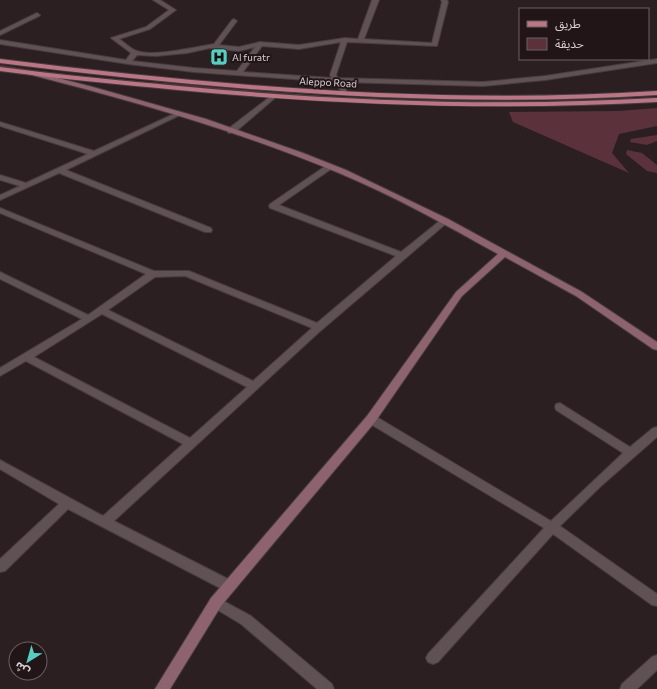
<svg xmlns="http://www.w3.org/2000/svg" width="657" height="689" viewBox="0 0 657 689" font-family="Commissioner,'Noto Sans Arabic',sans-serif">
<rect width="100%" height="100%" fill="#2c1f21"/>
<!-- green -->
<g fill="#5b323c">
<path d="M0 65C62 75 125 80 188 85 278 93 368 100 458 102 525 102 591 100 657 97V99C496 107 335 101 174 86 116 80 58 76 0 67Z"/>
<path d="M657 108V126L619 134 612 153 629 173 513 122 509 112 618 111Z"/>
<path d="M657 135V141L647 145 630 142 631 139Z"/>
<path d="M627 150 642 153 657 165V173L647 171 626 154Z"/>
</g>
<g fill="none" stroke-linecap="round" stroke-linejoin="round">
<defs>
<g id="street">
<path d="M153 0H160L176 10 150 29 119 39C124 42 131 49 137 51 152 57 197 47 214 44L232 20 234 19 237 21 219 45 239 47 260 42 299 45 345 38 358 39 372 0H379L364 39 432 43 442 2 441 0H447L448 2 437 46 347 42 336 75 338 78 483 82 545 76 657 59V63L545 80 483 86 341 82 348 93 345 95 343 94 334 82 194 72 128 64 0 44V40L126 60 131 53 111 38 146 27 169 10ZM341 42 330 75 332 78 243 72 262 46 299 49ZM255 47 237 71 194 68 132 61 137 55 156 56 187 53 210 48 239 51Z"/>
<path d="M37 13 40 15 39 16 0 35V31Z"/>
<path d="M271 96 276 97 234 133H228V129Z"/>
<path d="M178 112 182 114 180 115 66 170 211 228 212 230 211 232H205L59 173 0 200V195L20 186 0 180V175L26 183 88 154 0 126V122L94 151Z"/>
<path d="M327 165H330L334 167 279 205 401 252 442 219H448L449 221 318 333 114 521 234 582 236 586 234 590 229 591 224 590 68 509 5 571 0 572V559L59 504 0 469V460L103 516 183 444 26 361 0 376V368L82 319 0 279V272L88 315 146 274 0 213V208L154 271H189L317 323 396 256 270 208 269 206 270 204ZM185 276 312 328 253 381 108 310 155 277ZM102 314 247 387 190 438 34 357Z"/>
<path d="M560 403 630 447 653 428 657 427V437L601 486 560 526 657 594V606L652 605 553 534 438 662 433 664 428 662 426 658 428 654 544 528 367 422 366 419 367 416H375L551 521 623 453 556 410 555 407 556 404Z"/>
<path d="M216 597 251 616 332 684 334 689H317L241 624 211 606 209 602 211 598Z"/>
<path d="M657 655V670L637 689H620L622 684 652 657Z"/>
</g>
<path id="secondary" d="M30 71 93 87 206 119 303 153 346 170 448 219 582 292 657 342V350L653 349 576 296 505 257 462 296 375 422 221 606 170 689H155L211 598 367 416 456 292 498 254C446 225 394 196 339 173 239 131 133 101 28 74L27 73Z"/>
<g id="primary">
<path d="M0 59C218 86 438 105 657 91V95C438 109 218 90 0 63Z"/>
<path d="M0 67C59 75 118 80 178 86 339 101 495 107 657 98V102C495 111 339 105 178 90 118 84 59 79 0 71Z"/>
</g>
</defs>
<!-- street casing -->
<use href="#street" stroke="#473c3f" stroke-width="2"/>
<!-- secondary casing -->
<use href="#secondary" stroke="#473c3f" stroke-width="2"/>
<!-- primary casing -->
<use href="#primary" stroke="#473c3f" stroke-width="2"/>
<!-- street -->
<use href="#street" fill="#605154" fill-rule="evenodd"/>
<!-- secondary -->
<use href="#secondary" fill="#8d646d" fill-rule="evenodd"/>
<!-- primary -->
<use href="#primary" fill="#bb7686" fill-rule="evenodd"/>
</g>
<!-- icons -->
<defs>
<symbol id="hospital-square" viewBox="-11 -11 22 22"><rect x="-9" y="-9" width="18" height="18" rx="4" fill="#58cec0" stroke="#221518"/><path d="M-5-5h3v3.5h4V-5h3V5h-3V1.5h-4V5h-3Z" fill="#111"/></symbol>
</defs>
<g fill-rule="evenodd">
<use href="#hospital-square" x="209" y="47" width="20" height="20"/>
</g>
<g text-anchor="middle" dominant-baseline="central" stroke-width="4" stroke-linejoin="round" paint-order="stroke">
<!-- far-poi labels -->
<g font-size="10" fill="#d9d0d2" stroke="#221518" text-anchor="start">
<text x="232" y="57">Al furatr</text>
</g>
<!-- far-street labels -->
<g font-size="10" fill="#d9d0d2" stroke="#221518">
<text transform="translate(328 82) rotate(3)">Aleppo Road</text>
</g>
</g>
<!-- legend -->
<rect x="519" y="8" width="130" height="52" fill="#221518" stroke="#6b6062"/>
<rect x="527" y="21" width="20" height="6" fill="#bb7686" stroke="#6b6062"/>
<text x="555" y="28" font-size="12" fill="#d9d0d2">طريق</text>
<rect x="527" y="38" width="20" height="12" fill="#5b323c" stroke="#6b6062"/>
<text x="555" y="48" font-size="12" fill="#d9d0d2">حديقة</text>
<!-- north arrow -->
<g transform="translate(28 661) rotate(217)"><circle r="19" fill="#221518" stroke="#6b6062"/>
<path d="M0-3L7 15L0 10L-7 15Z" fill="#58cec0"/>
<text y="-6" font-size="11" font-weight="bold" text-anchor="middle" fill="#d9d0d2">ش</text>
</g>
</svg>
